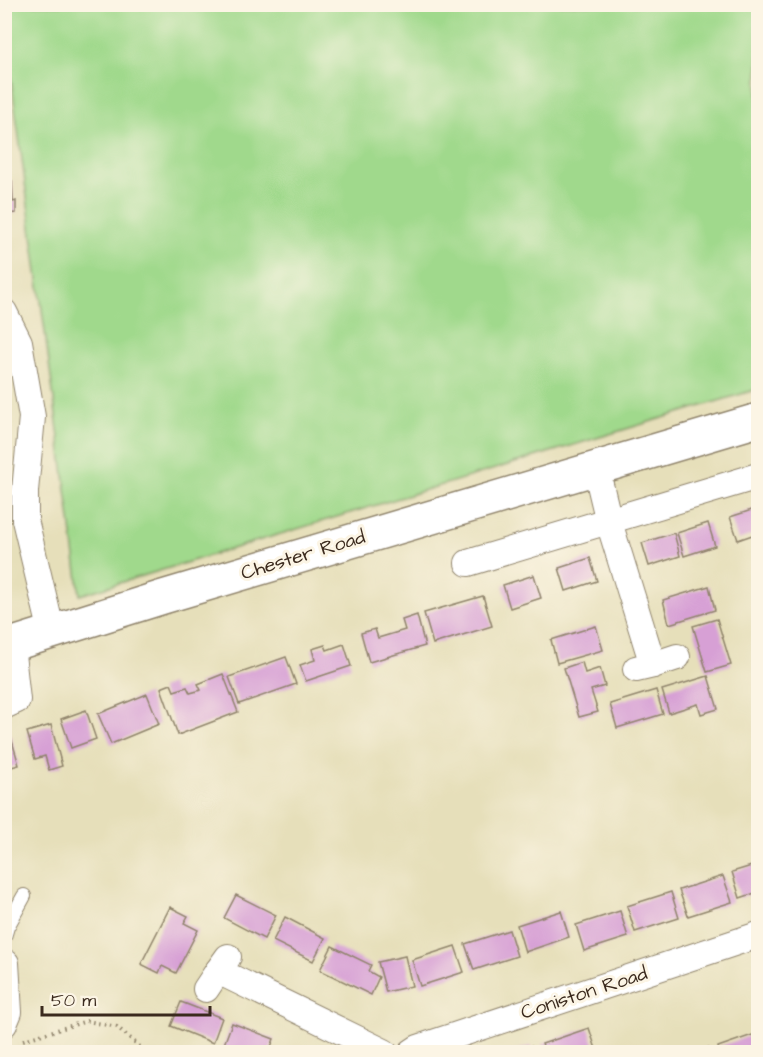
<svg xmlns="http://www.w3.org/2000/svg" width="763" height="1057" viewBox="0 0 763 1057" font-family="'Architects Daughter',sans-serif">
<rect width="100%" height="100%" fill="#fcf5e5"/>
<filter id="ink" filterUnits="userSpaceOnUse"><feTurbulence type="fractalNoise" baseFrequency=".0167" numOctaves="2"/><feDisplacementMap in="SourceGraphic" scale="12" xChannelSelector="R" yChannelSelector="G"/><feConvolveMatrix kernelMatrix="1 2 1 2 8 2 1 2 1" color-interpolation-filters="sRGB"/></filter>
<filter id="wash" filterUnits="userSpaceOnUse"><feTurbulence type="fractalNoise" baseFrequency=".008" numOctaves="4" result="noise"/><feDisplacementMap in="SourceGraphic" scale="24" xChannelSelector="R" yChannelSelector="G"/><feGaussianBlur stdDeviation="1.35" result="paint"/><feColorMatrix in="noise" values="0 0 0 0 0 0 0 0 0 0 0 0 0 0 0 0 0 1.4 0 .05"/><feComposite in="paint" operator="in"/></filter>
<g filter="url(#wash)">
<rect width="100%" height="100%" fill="#e6dfba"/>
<!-- green -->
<path fill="#a0d98c" stroke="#6e8255" stroke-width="1.5" d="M4 5H758V389L80 595 5 32Z"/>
<g id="blocks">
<!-- building -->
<g fill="#d7a0d5">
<path d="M4 181H12L13 202 16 201V213L4 214Z"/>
<path d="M758 508V533L738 540 730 517Z"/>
<path d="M708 523 715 546 684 556 677 533Z"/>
<path d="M674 533 680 556 649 566 642 543Z"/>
<path d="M590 558 597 581 566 591 559 568Z"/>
<path d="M534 575 541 598 510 608 503 585Z"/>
<path d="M709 586 715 610 669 624 663 600Z"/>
<path d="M483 596 492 626 433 644 424 613Z"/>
<path d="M417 615 425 646 369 662 361 633 375 629 378 638 405 630 402 620Z"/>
<path d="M717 619 731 665 707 672 693 626Z"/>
<path d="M596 626 603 650 557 663 551 640Z"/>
<path d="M344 644 351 666 306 681 300 665 315 660 312 649 325 645 327 650Z"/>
<path d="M286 657 296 684 239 704 229 677Z"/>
<path d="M582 662 585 673 600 668 605 686 591 690 598 712 579 717 564 668Z"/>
<path d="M223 674 238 712 178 735 161 688 171 684 174 691 187 687 190 693 201 690 198 684Z"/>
<path d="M708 676 718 709 701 714 698 704 669 713 662 690Z"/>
<path d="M656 690 663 714 617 728 610 704Z"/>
<path d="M147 694 159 724 111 744 98 714Z"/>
<path d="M86 710 96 739 71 748 61 719Z"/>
<path d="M51 725 62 766 49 770 45 756 35 759 27 732Z"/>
<path d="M10 734 19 765 4 769V736Z"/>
<path d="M758 864V892L740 898 732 872Z"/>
<path d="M723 876 732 902 688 916 679 890Z"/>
<path d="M671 892 679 918 635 932 627 906Z"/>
<path d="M236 895 276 915 264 939 224 918Z"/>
<path d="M170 907 188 916 184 923 198 930 176 973 162 966 159 973 141 964Z"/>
<path d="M561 911 569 937 525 952 517 925Z"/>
<path d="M620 911 628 937 584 951 576 925Z"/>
<path d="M285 917 325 938 313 961 273 941Z"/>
<path d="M509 930 517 956 474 970 465 944Z"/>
<path d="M332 946 371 965 368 971 379 977 371 995 320 970Z"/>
<path d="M455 946 464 972 420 986 412 960Z"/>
<path d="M405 956 412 986 386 992 378 962Z"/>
<path d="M181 1002 222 1018 213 1043 171 1026Z"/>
<path d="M232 1023 274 1039 269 1052H236L223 1047Z"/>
<path d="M589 1028 597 1052H545L542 1044Z"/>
<path d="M758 1033V1052H719L718 1047Z"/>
<path d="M531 1046 534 1052H511Z"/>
<path d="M708 1048 710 1052H694Z"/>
</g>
</g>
</g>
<g filter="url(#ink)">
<use href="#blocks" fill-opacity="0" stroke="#90846c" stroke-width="1.5"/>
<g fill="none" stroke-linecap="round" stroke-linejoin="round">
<defs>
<path id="lane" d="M4 937 7 927 24 896"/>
<g id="street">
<path d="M4 312 19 342 32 417 25 491V520L52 633"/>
<path d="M596 468 609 522 653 665 636 669"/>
<path d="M468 563 758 476"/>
<path d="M653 665 677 657"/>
<path d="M4 706 17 700 11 645"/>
<path d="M228 957 218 971 384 1052"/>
<path d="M206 989 218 971"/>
<path d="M4 1024 9 1012 6 963"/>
<path d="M412 1052 418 1048 758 935"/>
</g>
<path id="highway" d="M4 647 163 597 758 420"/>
</defs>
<!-- lane casing -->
<use href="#lane" stroke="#90846c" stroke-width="16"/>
<!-- street casing -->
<use href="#street" stroke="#90846c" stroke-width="28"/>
<!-- highway casing -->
<use href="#highway" stroke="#90846c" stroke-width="36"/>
<!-- path -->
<path stroke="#90846c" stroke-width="4" stroke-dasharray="1.5 4.5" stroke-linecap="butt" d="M23 1040 87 1021 117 1027 146 1052"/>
<!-- lane -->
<use href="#lane" stroke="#fff" stroke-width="14"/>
<!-- street -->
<use href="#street" stroke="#fff" stroke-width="26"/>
<!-- highway -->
<use href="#highway" stroke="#fff" stroke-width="33"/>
</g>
</g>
<g text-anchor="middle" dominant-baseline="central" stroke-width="6" stroke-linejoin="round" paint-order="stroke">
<!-- street labels -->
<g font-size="20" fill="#3b2a1e" stroke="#fcf5e5">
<text transform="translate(303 555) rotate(-17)">Chester Road</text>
<text transform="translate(584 993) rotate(-18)">Coniston Road</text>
</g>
</g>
<!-- margin -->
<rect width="763" height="1057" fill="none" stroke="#fcf5e5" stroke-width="24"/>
<!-- scale -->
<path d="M42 1006v9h168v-9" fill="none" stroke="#3b2a1e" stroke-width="3"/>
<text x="51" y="1006" font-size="18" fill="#3b2a1e" stroke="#fcf5e5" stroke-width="4.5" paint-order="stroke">50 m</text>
</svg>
